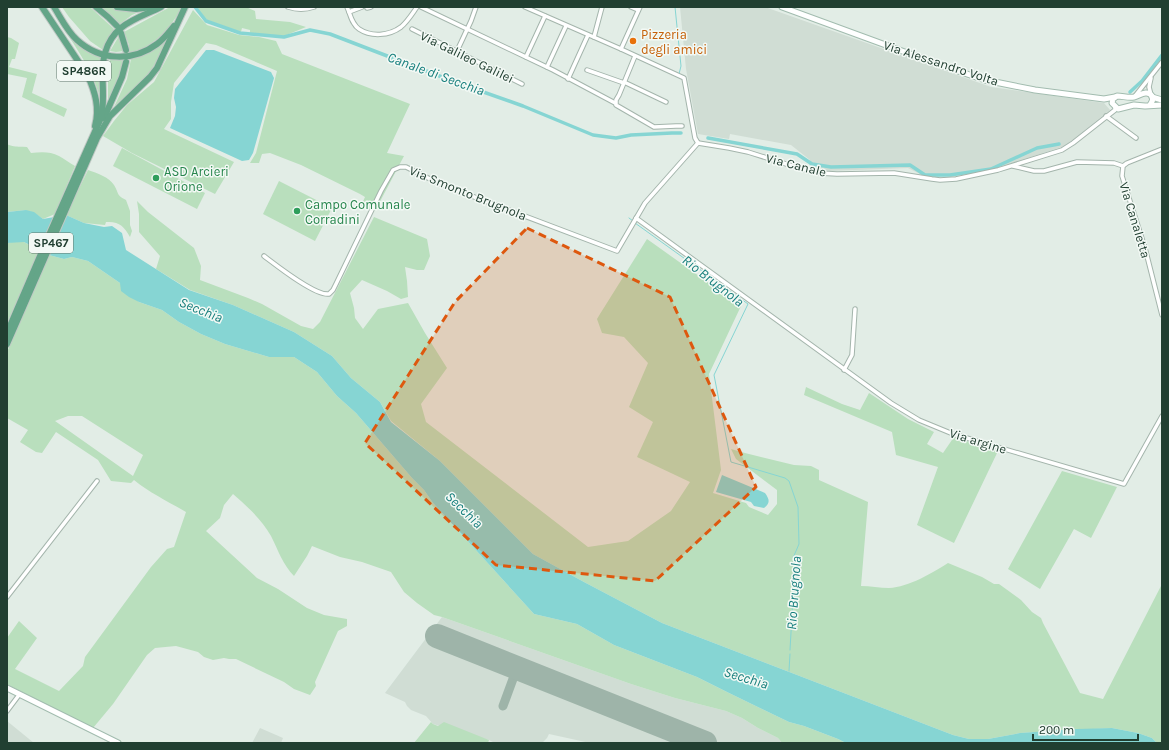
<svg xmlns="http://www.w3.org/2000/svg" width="1169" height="750" viewBox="0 0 1169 750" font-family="Karla,sans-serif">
<rect width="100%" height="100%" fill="#e2ede6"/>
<!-- built -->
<g fill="#d0ddd4">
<path d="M680 7H765L991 87 1104 103 1110 110 1065 146 990 170 967 174 934 177 924 176 908 168 829 171 809 165 810 160 791 145 730 134 729 139 698 134 686 69Z"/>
<path d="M442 617 631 684 675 698 726 711 742 718 758 728 778 738 782 743H590L549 734 547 738 542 743H495L489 740 433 724 426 716 411 710 407 706 405 702 385 693Z"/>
<path d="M7 721 34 743H7Z"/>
<path d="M260 728 283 738 281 743H252Z"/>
</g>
<!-- green -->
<g fill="#b9dfbd" fill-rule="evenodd">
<path d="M62 7H90L114 29 103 50 90 41 69 17Z"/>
<path d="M101 7H112L116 9 141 11 132 15 120 24 112 16Z"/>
<path d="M170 7H182C171 28 153 48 129 53V45L124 32Z"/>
<path d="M196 7H246L255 11 256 19 290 22 306 27 284 36 250 33V30L242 28 241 32 207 20Z"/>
<path d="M193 10 207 25 239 35 259 37 276 41 282 54 410 104 387 153 404 156 375 211 361 206 365 197 360 194 301 165 270 153 262 154 259 163H250L256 153 277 71 216 45 206 43 174 83 171 102V119L164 129 234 162 215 194 132 153 103 136 114 121 127 105 154 82Z"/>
<path d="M63 27C77 43 81 49 101 57L100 71 101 102C95 74 78 51 63 27Z"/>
<path d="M119 36 124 51 116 52 110 51Z"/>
<path d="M7 37 11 38 19 43 15 59H12L9 67 37 74 32 93 67 109 64 117 22 97 27 78 7 74Z"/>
<path d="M168 37 163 51 146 78 114 107 127 79 131 59C145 54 158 48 168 37Z"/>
<path d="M110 59 123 60 119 77 108 103V68Z"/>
<path d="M7 144C15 148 19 146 27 147L31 153C40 152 50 151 59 156 65 159 69 163 75 166L55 214 43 219C29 208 24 210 7 212Z"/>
<path d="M122 148 205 193 197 209 113 166Z"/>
<path d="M88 170C97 173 109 177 114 185 119 193 116 195 126 200L130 211V225L132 231 130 237C124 226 119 221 106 222L105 225 84 223 66 215Z"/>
<path d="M279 181 332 208 315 241 263 214Z"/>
<path d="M137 201 148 212 194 248 201 266 200 280 248 298 262 304 301 326 313 329 320 322 374 217 427 239 430 256 424 270H417L405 267 407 281 408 297 401 299 387 291 362 280 350 293 354 308 355 318 363 329 378 309 408 303 425 333 447 368 421 404 426 422 588 547 628 541 671 511 690 482 637 457 653 422 629 407 648 363 624 337 602 333 597 319 600 314 647 239 741 306 709 374 721 470 713 493 746 503 749 507 768 515 777 504V490L736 459 731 449 745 453 794 465 811 466 819 470V480L868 502 861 586C870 586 880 588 889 588 909 587 932 573 948 563L982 577 994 584H999L1021 600 1032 612 1041 618 1043 623 1080 693 1103 699 1162 584V743H1157L1152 738 1138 733 1112 728 1020 733 988 739H969L953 735 662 623 584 582 533 554 440 461 391 421 380 402 351 378 332 356 294 332 233 305 190 290 156 269 160 256 139 232V214Z"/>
<path d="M12 242H24L40 251 7 323V243Z"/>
<path d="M49 255 64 259 72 257 88 261 120 283 139 302 162 310 179 322 201 334 225 344 269 357H294L317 372 337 396 356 413 412 478 424 490 433 503 534 614 577 624 614 645 697 677 727 692 789 722 804 726 838 739 846 743H782L778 738 758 728 742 718 726 711 675 698 631 684 442 617 434 615 417 603 404 592 391 572 362 562 340 557 312 546 307 556 294 576C283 565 278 550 271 536 262 520 247 506 233 494L224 505 220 518 206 531 257 578 278 589 307 608 324 615 347 619V626L338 631 315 682 316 686 310 695 294 689 284 682 236 659H229L224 658 213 660 204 657 198 652 176 646 155 648 147 655 113 704 93 728 49 707 7 684V638L19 621 37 638 15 669 59 691 83 666 85 657 151 567 167 549 174 547 186 512C169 502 150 493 134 480L131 483 111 481 98 460 56 432 42 453 36 452 20 442 28 430 7 418V352ZM68 416H82L143 455 133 476 55 421Z"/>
<path d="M806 387 842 404 860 410 869 393 908 419 934 432 927 444 943 453 954 437 998 451 954 543 917 525 938 467 896 455 892 432 804 395Z"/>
<path d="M1062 471 1117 487 1091 538 1074 529 1040 589 1008 569Z"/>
<path d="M431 722 433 724 438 726 444 722 489 740 488 743H414Z"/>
</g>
<!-- water -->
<g fill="#86d5d3">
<path d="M206 50H214L271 72 274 78 253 153 249 160 242 161 170 128 175 116 176 107 174 98 175 89Z"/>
<path d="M26 210 34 212 43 219 66 215 84 223 104 227 112 226 122 233 126 250 189 290 233 305 294 332 332 356 351 378 380 402 391 422 440 461 533 554 584 582 662 623 953 735 969 739H988L1020 733 1077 729 1112 728 1138 733 1152 738 1157 743H846L838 739 804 726 789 722 727 692 697 677 614 645 577 624 534 614 433 503 424 490 412 478 356 413 337 396 317 372 294 357H269L225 344 201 334 179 322 162 310 139 302 129 297 121 291 120 283 88 261 72 257 64 259 49 255 24 242 7 243V212Z"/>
<path d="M722 475 765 493C770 500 770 503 764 508L754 506 751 502 716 492Z"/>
</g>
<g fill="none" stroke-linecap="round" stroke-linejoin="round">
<!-- stream -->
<g stroke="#86d5d3" stroke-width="1">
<path d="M675 7 681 66 679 74"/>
<path d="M629 218 633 221"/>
<path d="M635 223 748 304 714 375 731 462 785 478 789 481 798 507 799 544 793 558 795 563 790 650"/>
<path d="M789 671 790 654"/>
</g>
<!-- canal -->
<g stroke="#86d5d3" stroke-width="3.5">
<path d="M195 7 206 21 240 33 284 37 310 30 330 34 455 82 523 106 593 135 616 138 631 135 672 133H681"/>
<path d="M1130 92 1142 81 1162 55"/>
<path d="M708 138 797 154 812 164 831 167 910 165 925 175H950L991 169 1037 148 1059 144"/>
</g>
<!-- taxiway -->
<path stroke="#9eb4a9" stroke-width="9" d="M503 706 517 668"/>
<!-- runway -->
<path stroke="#9eb4a9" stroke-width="24" d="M437 636 705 743"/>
<defs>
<g id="minor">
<path d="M288 7C297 10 305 10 314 7"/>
<path d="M347 7 349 12 362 7"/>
<path d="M367 7V8L371 7"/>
<path d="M421 7 553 70 615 103"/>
<path d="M525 7 621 49 684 78 695 138 698 143"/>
<path d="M631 7 638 10"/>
<path d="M349 12C351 18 353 25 359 29 371 37 389 36 401 27 408 21 412 14 417 7"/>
<path d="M412 29 522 84"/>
<path d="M594 37 602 7"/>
<path d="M621 49 640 7"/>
<path d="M457 51 471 21 476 7"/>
<path d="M635 56 619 95 616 100V105L654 127 676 126H682"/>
<path d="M526 57 545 16"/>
<path d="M547 67 566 26"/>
<path d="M587 70 624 83"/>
<path d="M1151 78 1149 87 1151 95"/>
<path d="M568 79 588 35"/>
<path d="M624 82 666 102"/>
<path d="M1135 96 1162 62"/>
<path d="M1106 116 1136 138"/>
<path d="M698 143 729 148 748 152 802 169 819 173 837 174 894 173 932 179 940 180 956 179 998 170 1062 150 1073 143 1115 110V107"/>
<path d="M1162 149 1127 163 1123 166 1122 176 1145 248 1162 315"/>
<path d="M1013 166 1034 171H1044L1077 162 1114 163 1123 166"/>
<path d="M636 218 891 403 919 420 953 434 1124 484 1162 416"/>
<path d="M264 256C276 265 315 296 329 294L333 290 336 284 381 191 393 170 400 167H406L440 184 617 251 645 203 698 143"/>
<path d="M844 370 852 355 855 309"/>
<path d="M7 597 97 481"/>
<path d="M7 711 19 695"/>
</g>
<g id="secondary">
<path d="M782 7 943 66 985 80 1035 90 1104 99 1115 97"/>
<path d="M1152 97 1162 100"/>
<path d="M1150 105C1152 102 1154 99 1152 96 1147 89 1139 96 1134 97 1128 98 1123 96 1117 96L1113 99 1112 103 1118 109 1134 105 1145 106 1162 105"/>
<path d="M7 688 118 743"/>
</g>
<g id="primary">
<path d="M42 7 88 76C95 92 100 108 95 126"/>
<path d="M54 7C61 18 67 31 77 40 100 61 133 62 157 44 164 39 169 32 174 26"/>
<path d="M96 7 108 17 117 26"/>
<path d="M117 7 136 9 152 7"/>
<path d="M121 33 126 50"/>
<path d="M105 53C113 24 137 19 161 7"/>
<path d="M104 118 122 77 126 62"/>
<path d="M7 333 49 235 101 118C106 98 100 77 104 57"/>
<path d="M7 344 97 138 110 116 150 77 157 68 185 7"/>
</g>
</defs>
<!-- minor casing -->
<use href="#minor" stroke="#a4b5ac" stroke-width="5.5"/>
<!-- secondary casing -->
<use href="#secondary" stroke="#a2bcaf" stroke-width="7"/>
<!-- primary casing -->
<use href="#primary" stroke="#c1c9c5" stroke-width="8"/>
<!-- minor -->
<use href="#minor" stroke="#fff" stroke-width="3.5"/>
<!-- secondary -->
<use href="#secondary" stroke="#fff" stroke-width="5"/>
<!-- primary -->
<use href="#primary" stroke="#64a588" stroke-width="6"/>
</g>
<!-- marked area -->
<path fill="#de580e" fill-opacity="0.2" stroke="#de580e" stroke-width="3" stroke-dasharray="8 5" stroke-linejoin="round" d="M527 228 670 297 756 487 655 581 496 565 365 443 455 302Z"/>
<!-- markers -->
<circle fill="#e8710a" stroke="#f3f9f5" stroke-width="1.5" cx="633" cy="41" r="4"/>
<g fill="#2e9e5b" stroke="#f3f9f5" stroke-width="1.5">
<circle cx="156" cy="178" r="4"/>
<circle cx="297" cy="211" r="4"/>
</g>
<g text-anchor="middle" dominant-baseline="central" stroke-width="3" stroke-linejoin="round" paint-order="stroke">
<!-- shield labels -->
<g fill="#f3f9f5" stroke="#60776c" stroke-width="1">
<rect x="57" y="61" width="54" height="20" rx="3"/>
<rect x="29" y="233" width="44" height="20" rx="3"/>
</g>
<g font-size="12" font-weight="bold" fill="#213f31">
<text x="84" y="71">SP486R</text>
<text x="51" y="243">SP467</text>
</g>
<!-- food labels -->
<g font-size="13" fill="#c56008" stroke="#f3f9f5" text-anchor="start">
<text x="641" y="34">Pizzeria<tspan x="641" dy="15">degli amici</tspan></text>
</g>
<!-- street labels -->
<g font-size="13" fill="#213f31" stroke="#f3f9f5">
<text transform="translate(467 57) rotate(26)">Via Galileo Galilei</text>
<text transform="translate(941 63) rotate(18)">Via Alessandro Volta</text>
<text transform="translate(796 165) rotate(14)">Via Canale</text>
<text transform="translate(468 193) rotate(22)">Via Smonto Brugnola</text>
<text transform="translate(1135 220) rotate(73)">Via Canaletta</text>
<text transform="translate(978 441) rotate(17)">Via argine</text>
</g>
<!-- leisure labels -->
<g font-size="13" fill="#27864d" stroke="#f3f9f5" text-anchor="start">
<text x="164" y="171">ASD Arcieri<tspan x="164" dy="15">Orione</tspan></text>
<text x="305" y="204">Campo Comunale<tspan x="305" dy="15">Corradini</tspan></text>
</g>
<!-- water labels -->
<g font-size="14" font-style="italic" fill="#177f7d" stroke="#f3f9f5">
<text transform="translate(436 74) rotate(20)">Canale di Secchia</text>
<text transform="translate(713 281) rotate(38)">Rio Brugnola</text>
<text transform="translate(201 310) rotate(22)">Secchia</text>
<text transform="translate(464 510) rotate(44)">Secchia</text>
<text transform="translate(794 593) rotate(-86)">Rio Brugnola</text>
<text transform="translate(746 678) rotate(17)">Secchia</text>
</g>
</g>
<!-- border -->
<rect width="1169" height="750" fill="none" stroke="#213f31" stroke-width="16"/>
<!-- scale -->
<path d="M1033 734v6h105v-6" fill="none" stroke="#213f31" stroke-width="2"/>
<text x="1039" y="734" font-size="12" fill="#213f31" stroke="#f3f9f5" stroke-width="3" paint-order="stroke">200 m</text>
</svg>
